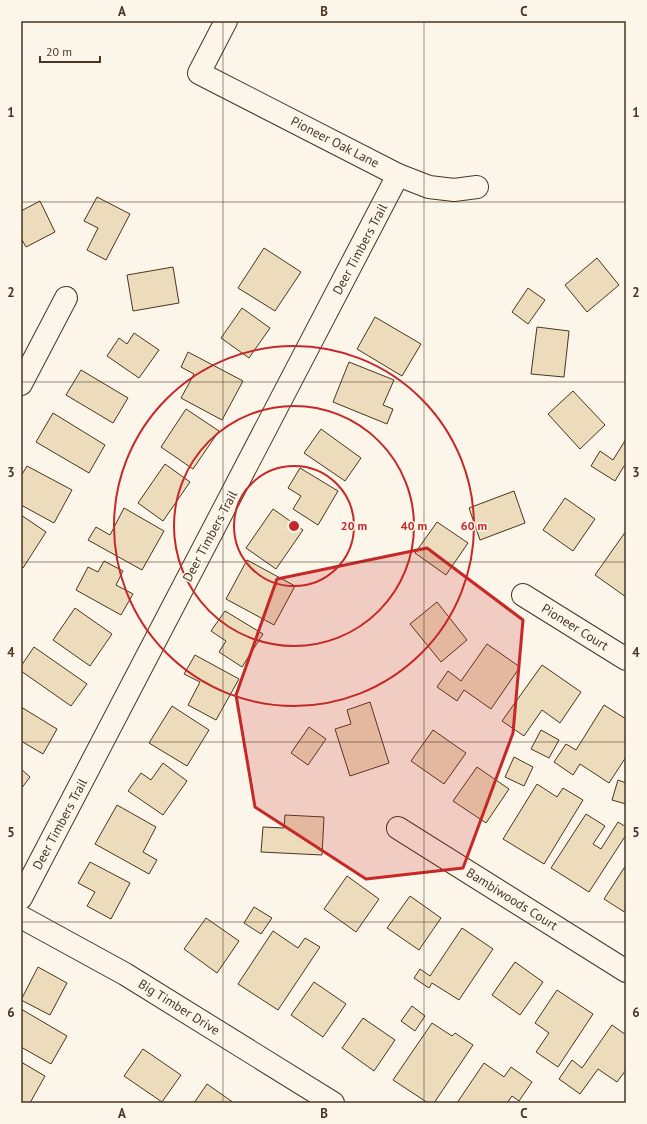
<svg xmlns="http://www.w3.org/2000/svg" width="647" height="1124" viewBox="0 0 647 1124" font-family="'PT Sans',sans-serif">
<rect width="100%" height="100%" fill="#fbf6e9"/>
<!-- building -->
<g fill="#ecdcbc" stroke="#4a3520">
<path d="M97 197 130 214 106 260 87 250 98 228 84 221Z"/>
<path d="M40 201 55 232 26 247 21 238V211Z"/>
<path d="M264 248 301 272 275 311 238 288Z"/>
<path d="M597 258 619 285 587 312 565 285Z"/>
<path d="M173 267 179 303 133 311 127 275Z"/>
<path d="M528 288 545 300 528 324 512 312Z"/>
<path d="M242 308 270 328 249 358 221 338Z"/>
<path d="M375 317 421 344 402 376 357 349Z"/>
<path d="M537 327 569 331 564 377 531 374Z"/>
<path d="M134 333 159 350 139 378 107 356 119 338 127 344Z"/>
<path d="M188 352 243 381 222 420 181 398 194 374 181 367Z"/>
<path d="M349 362 394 380 383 405 393 409 387 424 333 402Z"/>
<path d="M81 370 128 398 113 423 66 395Z"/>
<path d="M573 391 605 425 580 449 548 414Z"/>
<path d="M186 409 219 431 193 469 161 447Z"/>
<path d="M53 413 105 445 89 473 36 442Z"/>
<path d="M321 429 361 458 345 481 304 453Z"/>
<path d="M626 439V467L624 466 615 481 591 466 600 451 613 460Z"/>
<path d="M165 464 190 482 163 521 138 503Z"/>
<path d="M27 466 72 490 54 523 21 505V476Z"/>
<path d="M300 468 338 491 318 525 293 509 301 496 288 488Z"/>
<path d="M514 491 525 523 480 540 469 508Z"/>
<path d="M565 498 595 519 573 551 543 530Z"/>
<path d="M124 508 164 531 142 570 88 540 96 527 110 535Z"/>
<path d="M273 509 303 530 276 569 246 548Z"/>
<path d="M21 515 46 532 23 568 21 567Z"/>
<path d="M437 522 468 543 446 575 415 553Z"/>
<path d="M626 531V597L595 575Z"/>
<path d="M247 560 295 586 274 625 226 599Z"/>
<path d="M104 561 123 571 116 585 133 594 121 615 76 590 88 567 98 572Z"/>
<path d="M437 602 467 640 441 662 410 624Z"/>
<path d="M75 608 112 634 90 666 53 640Z"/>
<path d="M225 611 263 634 242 667 219 652 226 641 211 631Z"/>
<path d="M487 644 520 667 491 709 464 690 457 701 437 687 448 671 461 681Z"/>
<path d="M34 647 87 684 71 706 21 671V666Z"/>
<path d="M195 655 239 679 216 720 188 705 200 682 184 674Z"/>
<path d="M542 665 581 692 560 723 542 710 524 736 502 721Z"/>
<path d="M370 702 389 763 350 776 335 729 351 724 347 710Z"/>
<path d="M604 705 626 719V757L609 783 580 764 573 775 554 762 566 744 576 750Z"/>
<path d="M172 706 209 730 187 766 149 743Z"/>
<path d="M21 707 57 729 43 754 21 741Z"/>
<path d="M309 727 326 739 308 765 291 753Z"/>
<path d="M433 730 466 753 444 784 411 761Z"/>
<path d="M541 730 559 740 549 758 531 749Z"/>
<path d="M514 757 533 767 524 786 505 777Z"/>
<path d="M163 763 187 781 163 815 128 791 141 773 151 780Z"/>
<path d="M477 767 509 789 486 823 453 801Z"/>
<path d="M21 769 30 777 21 789Z"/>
<path d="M618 780 626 783V804L612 800Z"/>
<path d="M537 784 557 797 563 788 583 800 544 864 503 839Z"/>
<path d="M117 805 156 827 143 852 157 860 149 874 95 844Z"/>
<path d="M586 814 605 826 593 844 601 849 618 822 626 827V835L589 892 551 868Z"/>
<path d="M285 815 324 817 322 855 261 852 263 827 284 828Z"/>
<path d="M90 862 130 883 111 919 87 906 95 892 78 883Z"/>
<path d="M626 865V913L604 899Z"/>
<path d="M347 876 379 899 356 932 324 909Z"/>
<path d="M410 896 441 918 419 950 387 928Z"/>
<path d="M254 907 272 918 261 934 244 923Z"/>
<path d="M206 918 239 941 217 973 184 949Z"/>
<path d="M462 928 493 949 459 1000 432 983 429 988 414 978 420 969 430 976Z"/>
<path d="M273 931 298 948 305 938 320 947 278 1010 238 984Z"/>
<path d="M515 962 543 982 520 1015 492 995Z"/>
<path d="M38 967 67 983 50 1015 21 1000Z"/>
<path d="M314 982 346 1004 323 1037 291 1015Z"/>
<path d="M557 990 593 1014 558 1067 536 1052 549 1033 535 1023Z"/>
<path d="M412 1006 425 1016 415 1031 401 1021Z"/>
<path d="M21 1009 67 1036 51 1064 21 1047Z"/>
<path d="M363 1018 395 1040 374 1071 342 1048Z"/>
<path d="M432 1023 452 1036 455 1033 473 1045 434 1103H428L393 1080Z"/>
<path d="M612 1025 626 1035V1070L617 1082 598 1069 580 1094 559 1079 572 1060 582 1068Z"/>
<path d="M143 1049 181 1075 162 1102 124 1076Z"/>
<path d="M21 1062 45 1076 30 1103H21Z"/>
<path d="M484 1063 504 1077 511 1067 532 1082 519 1101 512 1096 507 1103H457Z"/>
<path d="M207 1084 234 1103H194Z"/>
</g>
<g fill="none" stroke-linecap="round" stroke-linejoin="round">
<defs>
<g id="minor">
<path d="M226 21 199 73 398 175 429 187 454 190 477 187"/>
<path d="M21 384 66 298"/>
<path d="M523 595 626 659"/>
<path d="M398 828 626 971"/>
<path d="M21 898 398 175"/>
<path d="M21 917 125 974 333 1103"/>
</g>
</defs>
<!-- minor casing -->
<use href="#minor" stroke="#4a3520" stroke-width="24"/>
<!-- minor -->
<use href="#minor" stroke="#fbf6e9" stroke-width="22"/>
</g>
<!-- marked area -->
<path fill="#c62828" fill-opacity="0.2" stroke="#c62828" stroke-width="3" stroke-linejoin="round" d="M427 548 523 620 513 733 463 868 366 879 255 807 236 695 277 579Z"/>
<!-- grid -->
<path fill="none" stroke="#4a3520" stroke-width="1" stroke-opacity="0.55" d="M223 21V1103M424 21V1103M21 202H626M21 382H626M21 562H626M21 742H626M21 922H626"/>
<!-- distance rings -->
<g fill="none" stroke="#c62828" stroke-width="2">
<circle cx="294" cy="526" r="60"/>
<circle cx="294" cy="526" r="120"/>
<circle cx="294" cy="526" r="180"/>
</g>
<g text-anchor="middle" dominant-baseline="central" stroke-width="3" stroke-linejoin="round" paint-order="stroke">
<!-- street labels -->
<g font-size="13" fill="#4a3520" stroke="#fbf6e9">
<text transform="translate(335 142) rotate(27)">Pioneer Oak Lane</text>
<text transform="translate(360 249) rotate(-62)">Deer Timbers Trail</text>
<text transform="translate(210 536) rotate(-62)">Deer Timbers Trail</text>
<text transform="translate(575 627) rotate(32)">Pioneer Court</text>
<text transform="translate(60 824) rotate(-62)">Deer Timbers Trail</text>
<text transform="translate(512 899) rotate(32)">Bambiwoods Court</text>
<text transform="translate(179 1007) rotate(32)">Big Timber Drive</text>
</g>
</g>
<circle cx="294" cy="526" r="6" fill="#c62828" stroke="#fbf6e9" stroke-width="2"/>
<g font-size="12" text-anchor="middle" font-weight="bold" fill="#c62828" stroke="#fbf6e9" stroke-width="3" stroke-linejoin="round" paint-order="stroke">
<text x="354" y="530">20 m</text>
<text x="414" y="530">40 m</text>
<text x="474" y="530">60 m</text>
</g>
<!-- border -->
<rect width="647" height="1124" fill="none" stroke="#fbf6e9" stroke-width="44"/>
<!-- scale -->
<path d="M40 56v6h60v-6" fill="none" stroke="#4a3520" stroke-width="2"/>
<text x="46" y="56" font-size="12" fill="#4a3520" stroke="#fbf6e9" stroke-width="3" paint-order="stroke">20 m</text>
<rect x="22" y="22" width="603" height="1080" fill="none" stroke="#4a3520" stroke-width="1.5"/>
<g font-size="13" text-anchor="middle" font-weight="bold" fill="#4a3520">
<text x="122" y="16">A</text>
<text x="324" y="16">B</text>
<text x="524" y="16">C</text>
<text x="11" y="117">1</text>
<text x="636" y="117">1</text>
<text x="11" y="297">2</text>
<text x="636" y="297">2</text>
<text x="11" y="477">3</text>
<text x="636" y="477">3</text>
<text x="11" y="657">4</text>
<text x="636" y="657">4</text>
<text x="11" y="837">5</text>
<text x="636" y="837">5</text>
<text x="11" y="1017">6</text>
<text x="636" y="1017">6</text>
<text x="122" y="1118">A</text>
<text x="324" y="1118">B</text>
<text x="524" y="1118">C</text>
</g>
</svg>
